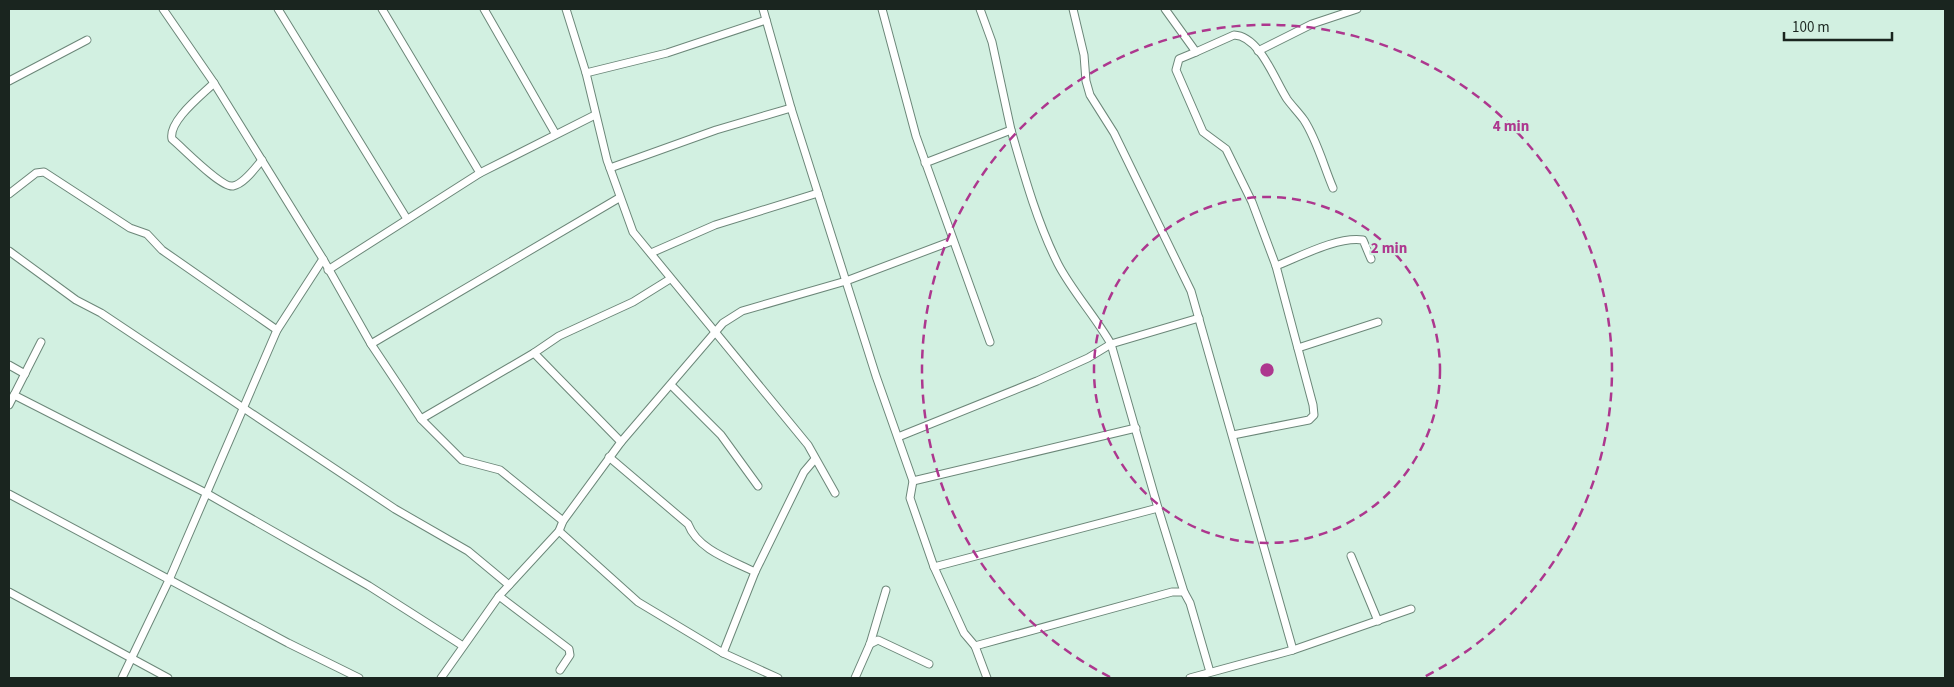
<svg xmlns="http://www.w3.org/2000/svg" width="1954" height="687" viewBox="0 0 1954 687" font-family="'Source Sans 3',sans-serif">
<rect width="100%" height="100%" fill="#d2f0e1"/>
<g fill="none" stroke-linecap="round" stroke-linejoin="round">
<defs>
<g id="minor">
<path d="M163 9 214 83 323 259 371 344 421 419 462 460 500 470 563 521"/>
<path d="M278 9 407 219"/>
<path d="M382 9 480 173"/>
<path d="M484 9 555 133"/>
<path d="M566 9 586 73 607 160 633 232 808 445 835 493"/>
<path d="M763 9 791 108 876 376 913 481 910 498 934 567 964 633 975 646 987 678"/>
<path d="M882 9 916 136 990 342"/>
<path d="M1073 9 1084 55 1086 81 1090 95 1114 133 1191 291 1293 650"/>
<path d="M1165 9 1196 52 1179 59 1176 70 1203 132 1226 149 1252 202 1276 266 1313 405 1314 415 1309 420 1233 435"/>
<path d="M1258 51 1312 24 1357 9"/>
<path d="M1196 52 1234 35C1260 36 1275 81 1287 99 1292 106 1299 113 1304 120 1317 140 1324 167 1333 188"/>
<path d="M586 73 667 53 766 20"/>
<path d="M9 81 87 40"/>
<path d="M214 83C202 95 168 121 172 139 183 148 221 188 233 186 244 184 255 168 262 160"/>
<path d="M1011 130C1024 175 1037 222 1058 264 1072 291 1095 316 1111 344L1158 508 1184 592"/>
<path d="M925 163 1011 130 992 42 980 9"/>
<path d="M610 168 716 130 791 108"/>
<path d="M9 194 36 173 44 172 130 228 147 234 162 250 277 330"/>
<path d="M9 251 76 300 101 313 395 509 468 551 509 585"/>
<path d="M651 253 715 225 818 193"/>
<path d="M1276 266C1299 257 1338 236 1363 240L1371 259"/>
<path d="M328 270 480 173 595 115"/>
<path d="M371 344 619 198"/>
<path d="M1298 348 1378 322"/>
<path d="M534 353 621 442"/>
<path d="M9 365 25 374"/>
<path d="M671 385 721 435 758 486"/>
<path d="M14 395 206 493 369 586 463 646"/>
<path d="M9 405 41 342"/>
<path d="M421 419 534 353 559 336 633 302 670 279"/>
<path d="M898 437 1037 381 1088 358 1111 344 1199 318"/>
<path d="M609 457 688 524C698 550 731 560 755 572"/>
<path d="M913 481 1136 428"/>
<path d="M9 494 288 643 359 678"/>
<path d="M559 531 638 602 723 653 778 678"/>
<path d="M1351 556 1378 621"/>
<path d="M934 567 1158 508"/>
<path d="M9 592 168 678"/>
<path d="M499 596 569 649 570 655 560 670"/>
<path d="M870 644 878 640 929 664"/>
<path d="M975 646 1172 592H1184L1190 603 1210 672"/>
<path d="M723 653 755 572 804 472 815 459"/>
<path d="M122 678 169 580 277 330 323 259"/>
<path d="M441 678 499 596 559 531 563 521 621 442 723 323 742 311 846 281 952 241"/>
<path d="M855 678 870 644 886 590"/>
<path d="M1190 678 1293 650 1411 609"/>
</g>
</defs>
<!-- minor casing -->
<use href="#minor" stroke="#6c8779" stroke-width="9"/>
<!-- minor -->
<use href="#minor" stroke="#fff" stroke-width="7"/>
</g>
<!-- distance rings -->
<g fill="none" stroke="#ad378e" stroke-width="2.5" stroke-dasharray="9 6">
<circle cx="1267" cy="370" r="173"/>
<path d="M1110 677A345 345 0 1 1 1424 677"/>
</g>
<circle cx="1267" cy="370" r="8" fill="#ad378e" stroke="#d2f0e1" stroke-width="2.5"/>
<g font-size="15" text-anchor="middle" font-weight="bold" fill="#ad378e" stroke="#d2f0e1" stroke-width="4.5" stroke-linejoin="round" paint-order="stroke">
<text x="1511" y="131">4 min</text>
<text x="1389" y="253">2 min</text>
</g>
<!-- border -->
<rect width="1954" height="687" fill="none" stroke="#1a251f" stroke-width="20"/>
<!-- scale -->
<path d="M1784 32v8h108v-8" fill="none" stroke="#1a251f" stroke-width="2.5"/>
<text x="1792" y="32" font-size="15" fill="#1a251f" stroke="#d2f0e1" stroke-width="4" paint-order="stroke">100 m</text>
</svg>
